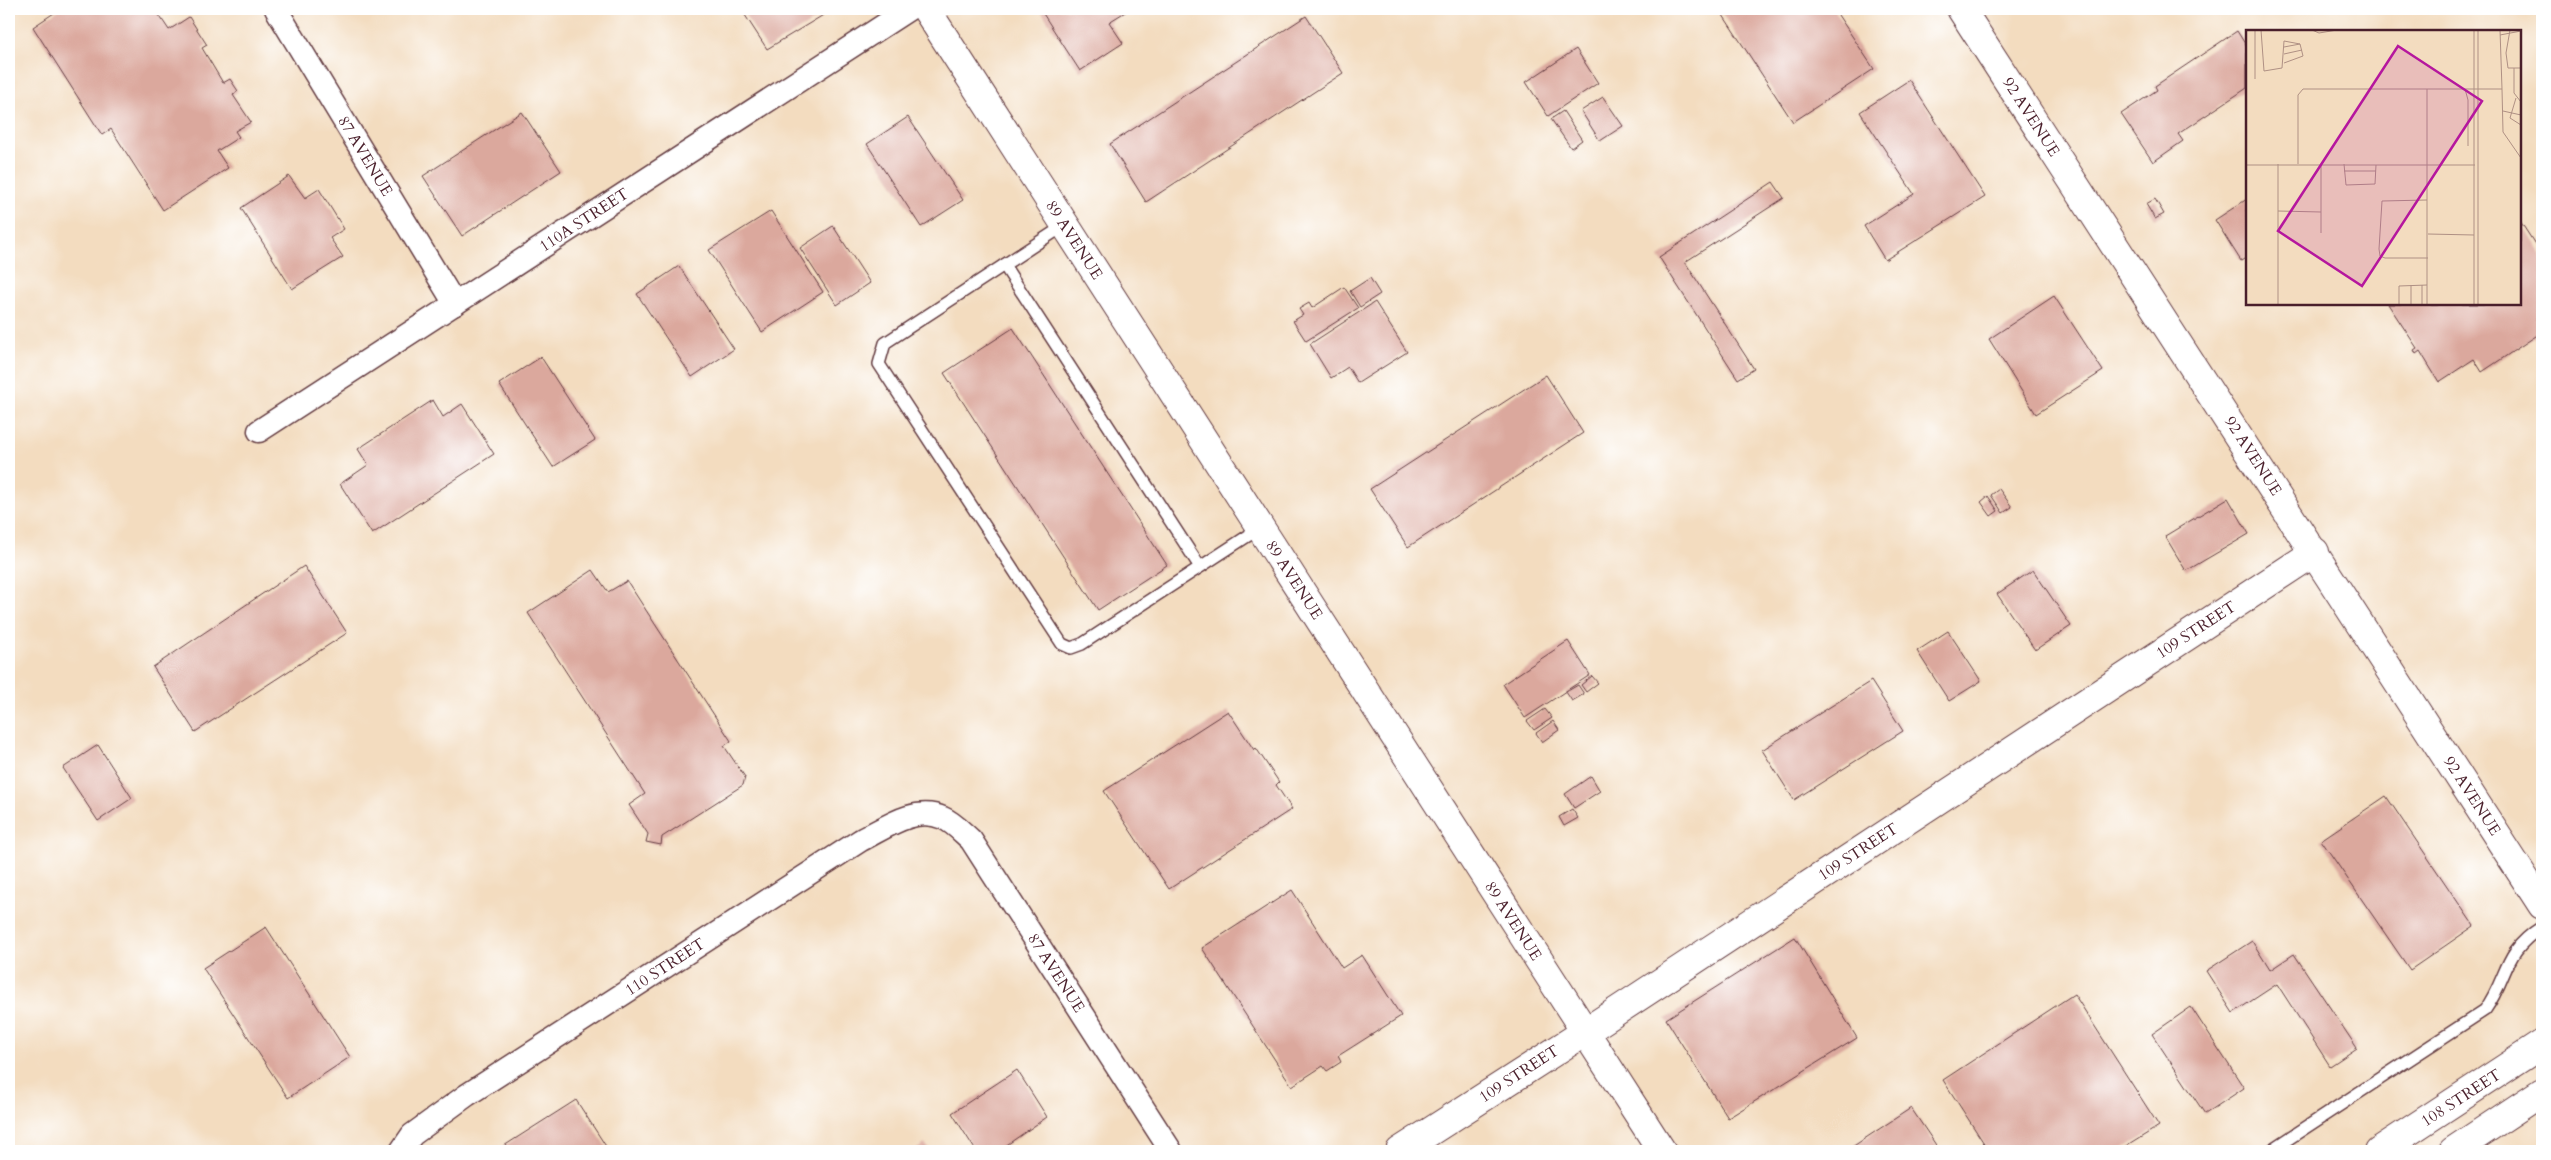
<svg xmlns="http://www.w3.org/2000/svg" width="2551" height="1160" viewBox="0 0 2551 1160" font-family="Cardo,serif">
<rect width="100%" height="100%" fill="#fff"/>
<filter id="ink" filterUnits="userSpaceOnUse"><feTurbulence type="fractalNoise" baseFrequency=".02" numOctaves="2"/><feDisplacementMap in="SourceGraphic" scale="10" xChannelSelector="R" yChannelSelector="G"/><feConvolveMatrix kernelMatrix="1 2 1 2 8 2 1 2 1" color-interpolation-filters="sRGB"/></filter>
<filter id="wash" filterUnits="userSpaceOnUse"><feTurbulence type="fractalNoise" baseFrequency=".0096" numOctaves="4" result="noise"/><feDisplacementMap in="SourceGraphic" scale="20" xChannelSelector="R" yChannelSelector="G"/><feGaussianBlur stdDeviation="1.12" result="paint"/><feColorMatrix in="noise" values="0 0 0 0 0 0 0 0 0 0 0 0 0 0 0 0 0 1.4 0 .05"/><feComposite in="paint" operator="in"/></filter>
<g filter="url(#wash)">
<rect width="100%" height="100%" fill="#f3dcbf"/>
<g id="blocks">
<!-- building -->
<g fill="#dba89d">
<path d="M60 9H155L169 30 189 17 207 45 202 48 223 83 230 79 238 91 233 95 251 122 235 131 239 137 217 151 228 168 163 210 111 129 102 135 33 27Z"/>
<path d="M741 9H821L825 14 767 49Z"/>
<path d="M1040 9H1130L1109 22 1123 43 1080 71Z"/>
<path d="M1719 9H1834L1874 69 1793 122Z"/>
<path d="M1306 16 1343 73 1146 202 1110 144Z"/>
<path d="M2237 31 2247 47V88L2178 134 2183 141 2153 162 2121 114 2157 90 2155 86Z"/>
<path d="M1576 49 1598 83 1548 116 1526 82Z"/>
<path d="M1909 80 1985 197 1885 260 1864 226 1914 194 1860 112Z"/>
<path d="M1603 97 1623 126 1600 141 1581 111Z"/>
<path d="M1563 111 1582 140 1571 148 1551 119Z"/>
<path d="M522 112 561 171 462 236 423 176Z"/>
<path d="M908 117 963 200 921 227 867 144Z"/>
<path d="M289 176 305 198 319 189 344 229 330 238 343 257 292 289 241 208Z"/>
<path d="M1773 182 1784 198 1685 262 1754 369 1738 379 1659 257Z"/>
<path d="M2155 199 2164 214 2155 219 2146 204Z"/>
<path d="M2247 199V257L2241 261 2215 220Z"/>
<path d="M771 211 823 292 762 332 709 250Z"/>
<path d="M2520 221 2542 255V314L2536 319 2542 328V332L2482 372 2474 359 2439 382 2420 351 2416 354 2414 350 2417 348 2388 304H2520Z"/>
<path d="M833 226 870 283 837 305 800 248Z"/>
<path d="M679 266 734 349 692 377 637 294Z"/>
<path d="M1370 278 1380 294 1360 307 1350 291Z"/>
<path d="M1344 287 1358 308 1306 341 1293 321 1303 315 1299 309 1309 303 1312 308Z"/>
<path d="M2054 296 2103 371 2036 414 1989 339Z"/>
<path d="M1375 302 1407 352 1358 383 1348 367 1331 378 1310 344Z"/>
<path d="M1013 328 1167 565 1098 610 944 373Z"/>
<path d="M541 357 595 440 553 467 499 384Z"/>
<path d="M1546 375 1583 433 1408 547 1370 489Z"/>
<path d="M433 400 443 417 462 404 494 454 372 534 340 484 368 465 358 449Z"/>
<path d="M1999 489 2012 507 2003 513 1991 495Z"/>
<path d="M1988 496 1998 511 1991 516 1981 502Z"/>
<path d="M2228 498 2249 534 2186 571 2165 536Z"/>
<path d="M304 566 347 633 195 732 153 667Z"/>
<path d="M593 570 608 592 627 581 731 741 724 746 745 777 743 785 662 837 661 845 646 842 648 834 629 805 645 794 528 613Z"/>
<path d="M2033 570 2071 626 2035 650 1997 594Z"/>
<path d="M1948 631 1981 681 1949 701 1917 651Z"/>
<path d="M1568 641 1590 675 1525 718 1503 684Z"/>
<path d="M1592 676 1598 683 1586 692 1581 685Z"/>
<path d="M1871 681 1903 731 1794 800 1762 750Z"/>
<path d="M1578 685 1584 694 1572 701 1566 692Z"/>
<path d="M1545 709 1552 718 1534 730 1527 721Z"/>
<path d="M1228 711 1254 750 1256 748 1279 782 1276 785 1292 809 1169 889 1104 791Z"/>
<path d="M1553 721 1559 730 1542 742 1536 733Z"/>
<path d="M98 745 132 798 98 821 63 768Z"/>
<path d="M1591 776 1600 791 1574 808 1565 794Z"/>
<path d="M2386 796 2474 926 2410 970 2321 840Z"/>
<path d="M1572 809 1578 818 1564 826 1559 817Z"/>
<path d="M1292 890 1342 968 1362 955 1401 1016 1338 1056 1341 1062 1327 1071 1323 1066 1292 1086 1202 948Z"/>
<path d="M266 927 350 1057 288 1098 203 968Z"/>
<path d="M1795 937 1857 1038 1728 1118 1666 1019Z"/>
<path d="M2252 941 2270 970 2294 954 2357 1048 2330 1066 2277 984 2233 1013 2206 971Z"/>
<path d="M2074 994 2159 1126 2119 1151H1989L1943 1080Z"/>
<path d="M2191 1007 2244 1088 2205 1114 2152 1034Z"/>
<path d="M1017 1070 1047 1117 998 1151H976L952 1113Z"/>
<path d="M576 1100 609 1151H496Z"/>
<path d="M1911 1108 1940 1151H1846Z"/>
<path d="M925 1144 931 1151H914Z"/>
</g>
</g>
</g>
<g filter="url(#ink)">
<use href="#blocks" fill-opacity="0" stroke="#633b41" stroke-width="1"/>
<g fill="none" stroke-linecap="round" stroke-linejoin="round">
<defs>
<g id="lane">
<path d="M1065 225 885 343 879 364 1062 644 1071 648 1082 644 1260 528"/>
<path d="M1004 265 1200 567"/>
<path d="M2270 1151 2485 1010C2509 976 2502 952 2542 927"/>
</g>
<g id="street">
<path d="M276 9 455 304"/>
<path d="M259 431 909 9"/>
<path d="M401 1151 412 1135 467 1095 861 840C885 828 915 805 943 818 953 822 963 833 971 840L1171 1151"/>
</g>
<g id="secondary">
<path d="M926 9 1662 1151"/>
<path d="M1961 9 2542 905"/>
<path d="M1400 1151 1585 1032 2315 552"/>
</g>
<g id="primary">
<path d="M2379 1151 2542 1044"/>
<path d="M2453 1151 2542 1092"/>
</g>
</defs>
<!-- lane casing -->
<use href="#lane" stroke="#633b41" stroke-width="14"/>
<!-- street casing -->
<use href="#street" stroke="#633b41" stroke-width="25"/>
<!-- secondary casing -->
<use href="#secondary" stroke="#633b41" stroke-width="30"/>
<!-- primary casing -->
<use href="#primary" stroke="#633b41" stroke-width="30"/>
<!-- path -->
<path stroke="#633b41" stroke-width="3" stroke-dasharray="1 4" stroke-linecap="butt" d="M2535 1151 2542 1147"/>
<!-- lane -->
<use href="#lane" stroke="#fff" stroke-width="11"/>
<!-- street -->
<use href="#street" stroke="#fff" stroke-width="22"/>
<!-- secondary -->
<use href="#secondary" stroke="#fff" stroke-width="28"/>
<!-- primary -->
<use href="#primary" stroke="#fff" stroke-width="28"/>
</g>
</g>
<g text-anchor="middle" dominant-baseline="central" stroke-width="4.5" stroke-linejoin="round" paint-order="stroke">
<!-- street labels -->
<g font-size="16" fill="#4a1f2b" stroke="#fff">
<text transform="translate(2031 117) rotate(57)">92 AVENUE</text>
<text transform="translate(365 156) rotate(59)">87 AVENUE</text>
<text transform="translate(584 220) rotate(-33)">110A STREET</text>
<text transform="translate(1074 240) rotate(57)">89 AVENUE</text>
<text transform="translate(2253 456) rotate(57)">92 AVENUE</text>
<text transform="translate(1294 580) rotate(57)">89 AVENUE</text>
<text transform="translate(2196 630) rotate(-33)">109 STREET</text>
<text transform="translate(2472 796) rotate(57)">92 AVENUE</text>
<text transform="translate(1858 852) rotate(-33)">109 STREET</text>
<text transform="translate(1513 921) rotate(57)">89 AVENUE</text>
<text transform="translate(665 967) rotate(-33)">110 STREET</text>
<text transform="translate(1056 973) rotate(57)">87 AVENUE</text>
<text transform="translate(1519 1074) rotate(-33)">109 STREET</text>
<text transform="translate(2461 1098) rotate(-33)">108 STREET</text>
</g>
</g>
<!-- overview -->
<g transform="translate(2246 30)">
<rect width="275" height="275" fill="#f3dcbf"/>
<path fill="none" stroke="#af9084" stroke-width="1" d="M9 0V49M15 0 18 41 36 38 38 11 54 14 57 26 38 33M66 0 73 3 91 0M228 0V275M254 0 256 59M264 0 260 23 262 38H275M254 5 275 1M38 17 54 14M38 24 56 20M268 38V63L275 72M181 59V275M219 59 222 70V116M270 68 264 88 275 95M257 81 275 85M32 134V275M52 134V65L57 59H256L257 102 275 128M75 134V203M98 134 100 155 129 154 130 135M0 135H229M98 141H130M181 170 136 171 133 219 134 226 139 228H182M32 181 75 182M182 204 228 205M165 255V274M176 255V274M153 274V256L181 255M232 275V0"/>
<path fill="#b5179e" fill-opacity="0.15" stroke="#b5179e" stroke-width="2.5" d="M152 16 236 71 116 256 32 201Z"/>
<rect width="275" height="275" fill="none" stroke="#4a1f2b" stroke-width="2.5"/>
</g>
<!-- margin -->
<rect width="2551" height="1160" fill="none" stroke="#fff" stroke-width="30"/>
</svg>
